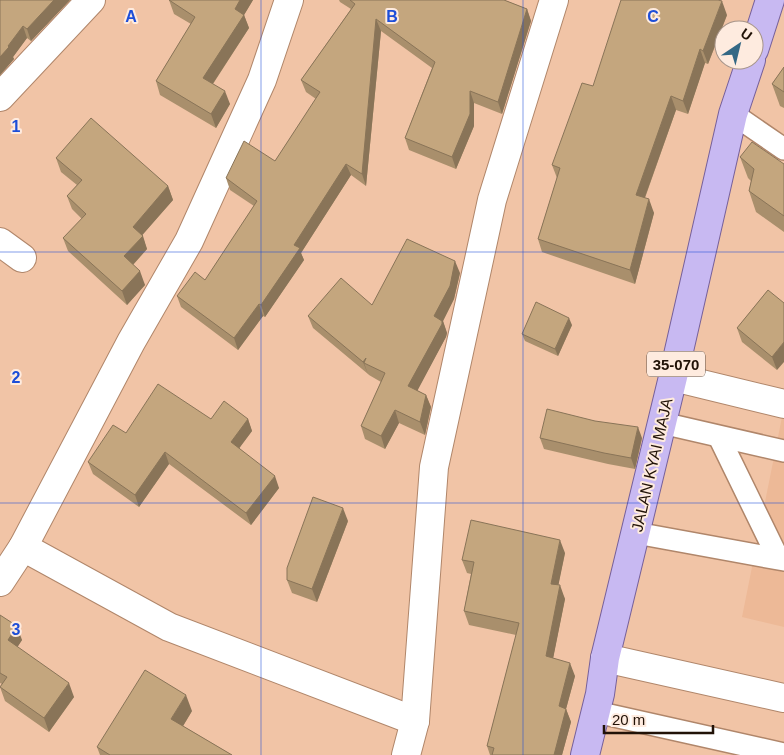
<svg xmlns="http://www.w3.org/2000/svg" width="784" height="755" viewBox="0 0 784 755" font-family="Helvetica,sans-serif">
<rect width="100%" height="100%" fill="#f1c4a6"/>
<!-- built -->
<path fill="#edb997" d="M782 417 784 418V627L742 617Z"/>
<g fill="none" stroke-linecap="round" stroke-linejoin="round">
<defs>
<g id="service">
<path d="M733 114 784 149"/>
<path d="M662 423 784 451"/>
<path d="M719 437 778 558"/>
<path d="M636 533 784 560"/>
<path d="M596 712 784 754"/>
</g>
<g id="minor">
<path d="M0 97 91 0"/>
<path d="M0 242 22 258"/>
<path d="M673 377 784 404"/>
<path d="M23 547 169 627 415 721"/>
<path d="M0 582 23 547 131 342 189 241 262 80 289 0"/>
<path d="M605 658 784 698"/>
<path d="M406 755 415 721 434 467 492 200 554 0"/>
</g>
<g id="primary">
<path d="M754 50 770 0"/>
<path d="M585 755 600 694 605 658 673 377 733 114 751 60"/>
</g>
</defs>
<!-- service casing -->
<use href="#service" stroke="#b0866a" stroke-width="24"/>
<!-- minor casing -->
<use href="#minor" stroke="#b0866a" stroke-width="30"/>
<!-- primary casing -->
<use href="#primary" stroke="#76609a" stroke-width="30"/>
<!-- service -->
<use href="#service" stroke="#fff" stroke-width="21"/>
<!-- minor -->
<use href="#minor" stroke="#fff" stroke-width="28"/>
<!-- primary -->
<use href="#primary" stroke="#c8b9f2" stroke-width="28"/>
</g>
<!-- wall -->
<g fill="#a98f6c">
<path d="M0 0H70L31 41 27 38 13 57 14 59 0 75Z"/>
<path d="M169 0H253L244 15 249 28 213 84 230 104 216 128 160 95 156 81 191 24 174 14Z"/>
<path d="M339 0H504L527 9 531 21 502 114 474 103V126L456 169 409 150 405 138 432 68 381 31 366 186 351 175 301 253 304 260 265 317 263 316 238 350 181 307 177 296 205 280 254 206 230 190 226 178 275 161 316 99 306 92 301 80 351 9 340 2Z"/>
<path d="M727 15 708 64 705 63 688 114 676 110 645 198 654 213 635 284 542 252 538 239 557 178 552 165 593 86Z"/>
<path d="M784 67V108L780 106 772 84Z"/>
<path d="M740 157 784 164V232L756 212 749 191 751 181 748 178Z"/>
<path d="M56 158 168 186 173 200 142 235 147 249 133 265 145 285 127 305 68 251 63 238 82 219 72 209 67 196 77 185 61 172Z"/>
<path d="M460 273 454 299 443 321 447 333 446 337 417 390 426 395 431 407 425 435 399 423 385 449 365 439 361 426 381 382 369 375 368 374 313 328 308 316 372 305Z"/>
<path d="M768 290 777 370 742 342 737 328Z"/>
<path d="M572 325 558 356 525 341 522 334Z"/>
<path d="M211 419H248L252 431 239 448 279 488 251 525 169 464 139 507 93 474 88 462 126 433Z"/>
<path d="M540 438H642L635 469 608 464 544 449Z"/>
<path d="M348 521 317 602 292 593 287 580Z"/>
<path d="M565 553 558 585 565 599 553 658 575 676 566 709 571 722 562 755H490L487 746 516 635 469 625 464 611 471 574 467 573 462 560Z"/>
<path d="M0 615 22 640 17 647 74 697 49 732 5 701 0 687 2 684 0 683Z"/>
<path d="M192 711 183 726 232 755H100L97 747Z"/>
</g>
<!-- shaded-wall -->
<g fill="#897458">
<path d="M54 0H70L31 41 27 29Z"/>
<path d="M240 0H253L244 15 249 28 208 91 203 78 235 9Z"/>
<path d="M722 1 727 15 708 64 703 51Z"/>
<path d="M527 9 531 21 502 114 498 102Z"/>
<path d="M376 19 381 31 366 186 362 174Z"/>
<path d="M23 26 27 38 13 57 14 59 0 75V57Z"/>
<path d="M700 49 705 63 688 114 683 101Z"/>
<path d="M225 91 230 104 216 128 211 114Z"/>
<path d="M470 91 474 103V126L456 169 452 157Z"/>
<path d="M671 96 676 110 641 208 636 195Z"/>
<path d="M346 164 351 175 301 253 304 260 265 317 261 305 294 245Z"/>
<path d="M168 186 173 200 138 240 133 227Z"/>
<path d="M649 199 654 213 635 284 630 270Z"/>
<path d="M143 236 147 249 129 269 124 256Z"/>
<path d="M455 261 460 273 454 299 443 321 447 333 446 337 413 399 408 386Z"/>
<path d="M140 271 145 285 127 305 122 291Z"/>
<path d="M259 304 263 316 238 350 234 338Z"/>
<path d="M569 318 572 325 558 356 555 349Z"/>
<path d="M784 342V362L777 370 772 357Z"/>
<path d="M366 358 364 363 368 374 363 362Z"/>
<path d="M426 395 431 407 425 435 420 422Z"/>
<path d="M395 410 399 423 385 449 381 436Z"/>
<path d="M248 419 252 431 235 454 231 442Z"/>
<path d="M638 427 642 438 635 469 631 458Z"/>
<path d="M165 452 169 464 139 507 135 495Z"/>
<path d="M275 476 279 488 251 525 246 513Z"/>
<path d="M343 508 348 521 317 602 312 589Z"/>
<path d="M560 540 565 553 556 597 551 584Z"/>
<path d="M560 585 565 599 551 669 546 656Z"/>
<path d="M17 626 22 640 13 654 8 640Z"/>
<path d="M570 663 575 676 566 709 571 722 562 755H554L559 706Z"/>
<path d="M69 683 74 697 49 732 44 718Z"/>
<path d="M186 695 192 711 177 736 171 719Z"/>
</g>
<!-- building -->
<g fill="#c4a67e" stroke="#897458">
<path d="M0 0H54L27 29 23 26 8 46 9 47 0 57Z"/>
<path d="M169 0H240L235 9 244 15 203 78 225 91 211 114 156 81 195 17Z"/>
<path d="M350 0H504L527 9 498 102 470 91V114L452 157 405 138 435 62 376 19 362 174 346 164 294 245 300 248 261 305 259 304 234 338 177 296 195 272 205 280 257 201 226 178 244 141 275 161 320 92 301 80 355 4Z"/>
<path d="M621 0H718L722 1 703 51 700 49 683 101 671 96 636 195 649 199 630 270 538 239 560 168 552 165 582 83 593 86Z"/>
<path d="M784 67V92L772 84Z"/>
<path d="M91 118 168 186 133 227 143 236 124 256 140 271 122 291 63 238 86 214 67 196 82 180 56 158Z"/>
<path d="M752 142 784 164V216L749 191 754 169 740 157Z"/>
<path d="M407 239 455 261 450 286 434 316 442 321V324L408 386 426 395 420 422 395 410 381 436 361 426 385 373 364 363 366 358 363 362 308 316 341 278 372 305Z"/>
<path d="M768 290 784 303V342L772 357 737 328Z"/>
<path d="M536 302 569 318 555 349 522 334Z"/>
<path d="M158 384 211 419 224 401 248 419 231 442 275 476 246 513 165 452 135 495 88 462 113 425 126 433Z"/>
<path d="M547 409 595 421 638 427 631 458 604 453 540 438Z"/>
<path d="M313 497 343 508 312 589 287 580V568Z"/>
<path d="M471 520 560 540 551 584 560 585 546 656 570 663 559 706 566 709 554 755H492L494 748 487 746 519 623 464 611 474 562 462 560Z"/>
<path d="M0 615 17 626 8 640 69 683 44 718 0 687 7 677 0 673Z"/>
<path d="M145 670 186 695 171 719 232 755H110L97 747Z"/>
</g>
<!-- grid -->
<path fill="none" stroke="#1d4ed8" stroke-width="1" stroke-opacity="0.55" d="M261 0V755M523 0V755M0 252H784M0 503H784"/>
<g text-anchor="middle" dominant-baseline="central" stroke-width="4" stroke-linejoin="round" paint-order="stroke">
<!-- shield labels -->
<rect fill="#feebdf" stroke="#635348" stroke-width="1" x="647" y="351.5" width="58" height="25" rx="4"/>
<g font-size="15" font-weight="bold" fill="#211207">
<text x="676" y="364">35-070</text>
</g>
<!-- street labels -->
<g font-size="16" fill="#211207" stroke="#feebdf">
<text transform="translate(652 465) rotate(-77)">JALAN KYAI MAJA</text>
</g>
</g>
<g font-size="16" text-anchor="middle" font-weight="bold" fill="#1d4ed8" stroke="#feebdf" stroke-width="4" stroke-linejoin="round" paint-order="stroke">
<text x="131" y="22">A</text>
<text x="392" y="22">B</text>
<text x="653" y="22">C</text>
<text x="16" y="132">1</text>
<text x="16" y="383">2</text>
<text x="16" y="635">3</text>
</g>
<!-- north arrow -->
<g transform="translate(739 45) rotate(35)"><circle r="24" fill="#feebdf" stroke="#a69489"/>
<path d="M0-4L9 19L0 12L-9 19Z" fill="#346885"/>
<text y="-8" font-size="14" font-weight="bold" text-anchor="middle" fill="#211207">U</text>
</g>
<!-- scale -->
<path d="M604 725v8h109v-8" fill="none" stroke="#211207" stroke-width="2.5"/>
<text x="612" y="725" font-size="15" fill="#211207" stroke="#feebdf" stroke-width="4" paint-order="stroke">20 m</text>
</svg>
